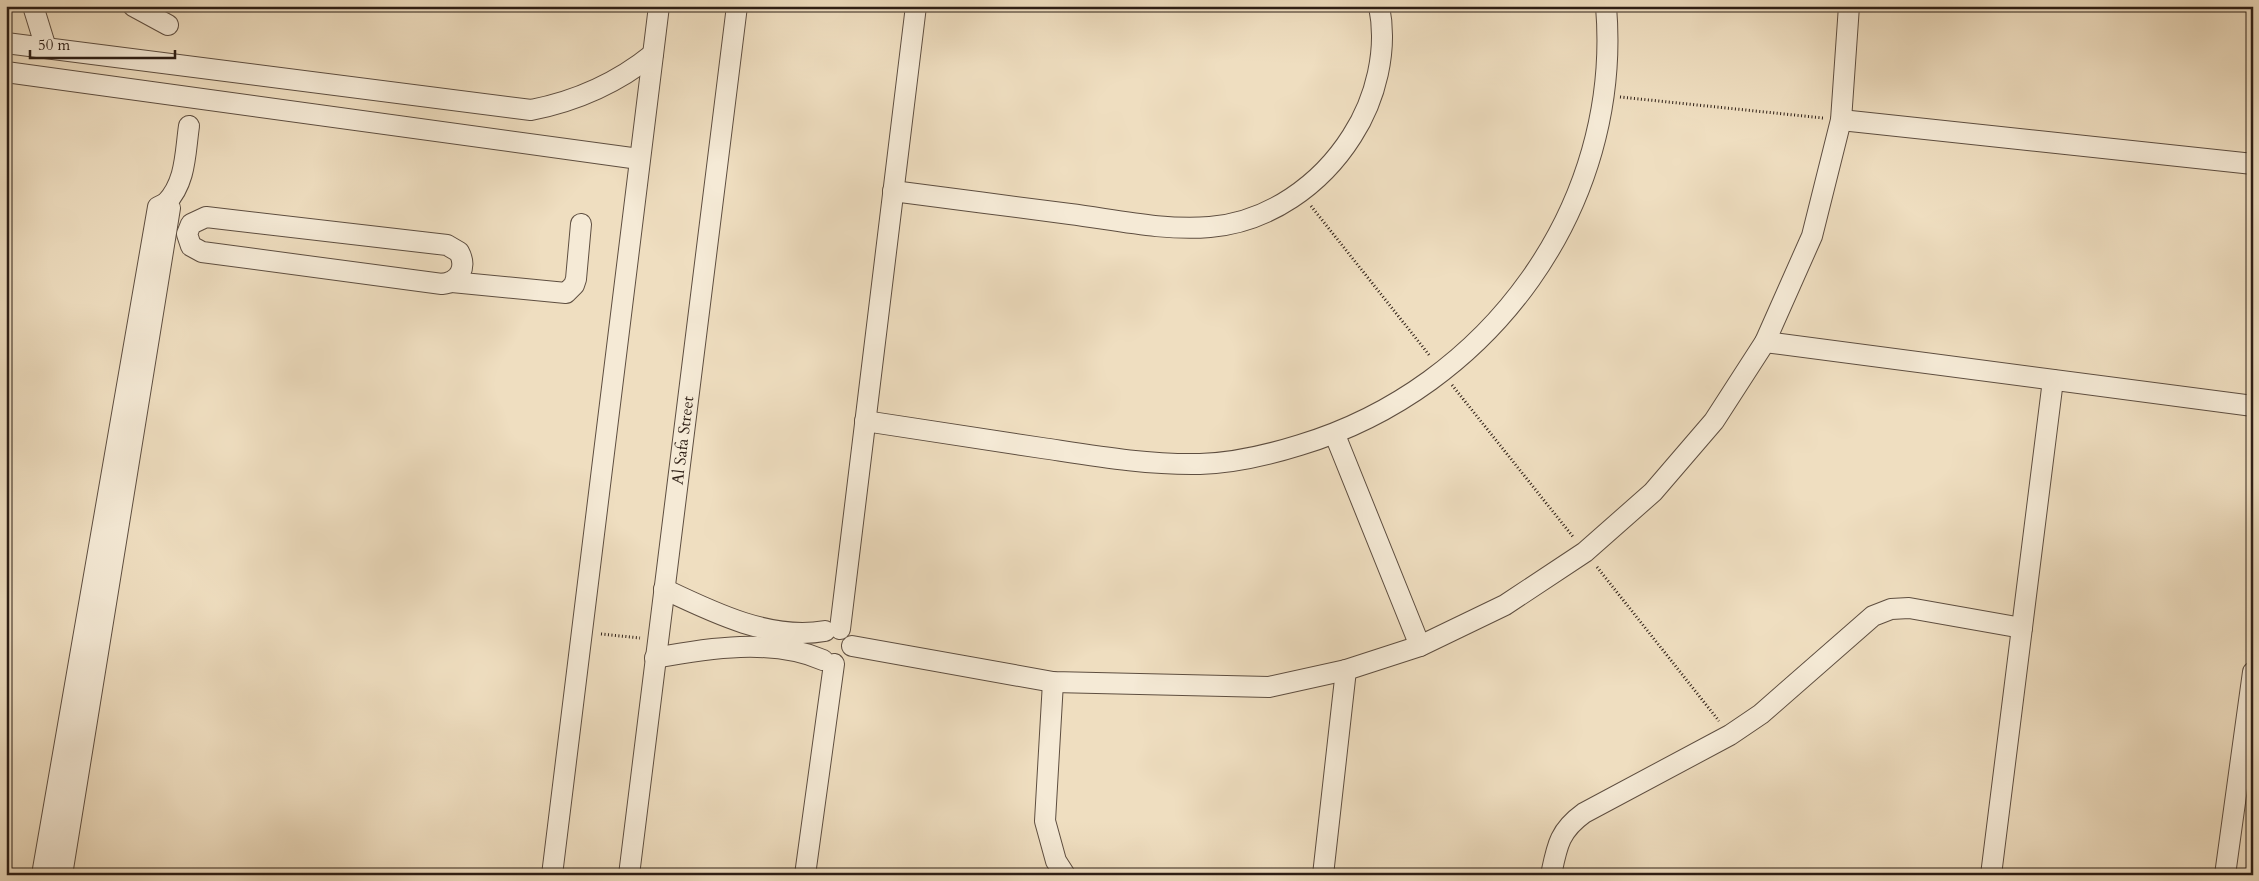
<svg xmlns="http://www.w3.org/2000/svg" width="2259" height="881" viewBox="0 0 2259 881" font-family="Cardo,serif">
<rect width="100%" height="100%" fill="#efdec0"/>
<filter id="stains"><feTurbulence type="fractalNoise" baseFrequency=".004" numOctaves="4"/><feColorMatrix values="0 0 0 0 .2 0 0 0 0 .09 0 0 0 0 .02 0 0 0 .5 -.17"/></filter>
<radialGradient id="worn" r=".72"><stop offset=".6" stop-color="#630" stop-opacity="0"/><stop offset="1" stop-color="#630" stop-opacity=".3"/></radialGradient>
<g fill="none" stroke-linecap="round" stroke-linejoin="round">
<defs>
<g id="minor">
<path d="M33 6 46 48"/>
<path d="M133 6 168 25"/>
<path d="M6 43 531 110C577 101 616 84 653 54"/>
<path d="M6 72 639 159"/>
<path d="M1841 120 2253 164"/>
<path d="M893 191C952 199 1011 206 1070 214 1116 220 1164 231 1210 227 1269 222 1321 185 1352 136 1376 99 1388 50 1379 6"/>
<path d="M166 203C186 182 185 154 189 126"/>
<path d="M206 217 447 245 459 252C467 267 460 282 442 284L202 252 191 246 187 234 191 224Z"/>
<path d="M452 282 566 293 574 285 576 279 581 224"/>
<path d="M1765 342 2253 406"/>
<path d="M865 421C924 430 983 439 1042 448 1095 456 1146 465 1200 464 1234 463 1268 455 1300 445 1489 388 1623 206 1606 6"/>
<path d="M1335 435 1420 646"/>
<path d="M664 589C712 612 771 641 825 631"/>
<path d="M840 629 916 6"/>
<path d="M852 646 1053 682 1269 687 1346 670 1420 646 1505 605 1585 552 1653 492 1714 421 1765 342 1812 236 1841 120 1849 6"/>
<path d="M655 658C708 648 773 638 823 660"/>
<path d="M1053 682 1045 821 1056 861 1065 875"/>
<path d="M42 875 158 207 166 203 170 208 62 875"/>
<path d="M552 875 659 6"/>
<path id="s1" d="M629 875 737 6"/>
<path d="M805 875 834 664"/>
<path d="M1323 875 1346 670"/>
<path d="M1551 875C1557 846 1559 831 1584 813L1730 735 1761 714 1873 616 1891 609 1909 608 2022 628"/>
<path d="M1991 875 2053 380"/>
<path d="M2225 875 2253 672"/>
</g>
</defs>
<!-- minor casing -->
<use href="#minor" stroke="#5e4e40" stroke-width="22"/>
<!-- path -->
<g stroke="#2d1e15" stroke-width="3" stroke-dasharray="1 2.5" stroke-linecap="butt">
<path d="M1620 97 1823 118"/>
<path d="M1311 206 1430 356"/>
<path d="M1452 385 1574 538"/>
<path d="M1597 567 1719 721"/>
<path d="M601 634 640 638"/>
</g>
<!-- minor -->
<use href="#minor" stroke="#f5ead6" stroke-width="20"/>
</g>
<g text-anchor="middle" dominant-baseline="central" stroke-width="4.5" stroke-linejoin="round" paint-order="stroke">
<!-- street labels -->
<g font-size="16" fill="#2d1e15" stroke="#f5ead6">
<text stroke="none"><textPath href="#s1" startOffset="438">Al Safa Street</textPath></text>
</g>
</g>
<!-- margin -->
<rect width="2259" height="881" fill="none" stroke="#efdec0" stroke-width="25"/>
<rect x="8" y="8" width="2244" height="866" fill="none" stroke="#2d1e15" stroke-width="2.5"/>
<rect x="12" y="12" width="2234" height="856" fill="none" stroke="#2d1e15"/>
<!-- scale -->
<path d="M30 50v8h145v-8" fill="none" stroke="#2d1e15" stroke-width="2.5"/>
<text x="38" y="50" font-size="15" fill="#2d1e15" stroke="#f5ead6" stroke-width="4" paint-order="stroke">50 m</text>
<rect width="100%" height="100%" filter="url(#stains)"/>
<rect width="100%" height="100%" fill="url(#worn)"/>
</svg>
